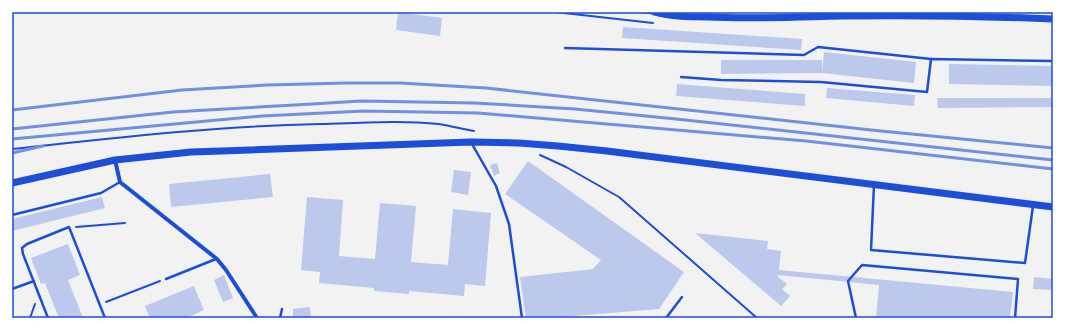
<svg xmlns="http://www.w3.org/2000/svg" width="1065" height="330" viewBox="0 0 1065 330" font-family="'PT Sans',sans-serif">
<rect width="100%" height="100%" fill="#f2f2f2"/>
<!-- building -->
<g fill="#bdc9ec">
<path d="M398 12 442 18 440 36 396 30Z"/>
<path d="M623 27 802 39 801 50 622 38Z"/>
<path d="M824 52 916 62 914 83 822 73 721 74V60H822V73Z"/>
<path d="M949 64 1053 66V86L949 84Z"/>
<path d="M677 84 805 94V106L676 96Z"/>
<path d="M827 88 915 95 914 106 826 98Z"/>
<path d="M937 98H1053V107L938 108Z"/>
<path d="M528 161 684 272 659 309 549 318H526L520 277 593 269 601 260 505 194Z"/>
<path d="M497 163 500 173 494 176 490 165Z"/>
<path d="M454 170 471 172 468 195 451 192Z"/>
<path d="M270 174 273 197 171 207 169 184Z"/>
<path d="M102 197 105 208 12 231V219Z"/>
<path d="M307 197 343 200 339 256 375 259 380 203 416 206 411 262 448 265 453 209 491 213 485 286 465 284 464 296 409 291V294L374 291V288L319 283 320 272 301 270Z"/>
<path d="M695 233 768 241 767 249 781 251 779 270 1013 292 1010 318H876L879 285 778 275V277L787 284 782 289 790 296 781 306Z"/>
<path d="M68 244 80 275 68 280 83 318H59L45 283 41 284 31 258Z"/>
<path d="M224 275 233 298 223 302 214 280Z"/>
<path d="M1034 277 1052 279 1051 290 1033 289Z"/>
<path d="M194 286 204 310 186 318H150L145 306Z"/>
<path d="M310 307 311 318H293V309Z"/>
</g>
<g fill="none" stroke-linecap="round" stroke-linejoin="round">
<!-- path -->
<g stroke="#1d4ed8" stroke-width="2">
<path d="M555 12 653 23"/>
<path d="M12 149C115 138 217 126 320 124 360 123 400 120 439 124 451 126 463 129 474 131"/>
<path d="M540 155 566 167 619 197 757 318"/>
<path d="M76 227 125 223"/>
<path d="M106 302 160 281"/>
<path d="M30 318 35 304"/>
</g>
<!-- service -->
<g stroke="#1d4ed8" stroke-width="2.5">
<path d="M640 12 653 13"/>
<path d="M565 48 804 55 818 47 931 59"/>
<path d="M681 77 721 80 821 82 927 92 931 59 1053 61"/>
<path d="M472 144 496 186 509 224 522 318"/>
<path d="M874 185 871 250 1025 263 1033 206"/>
<path d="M12 215 101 193 120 182"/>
<path d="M166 279 216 259"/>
<path d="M12 289 34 281"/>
<path d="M48 318 23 254 22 248 27 244 69 227 105 318"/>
<path d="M280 318 282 309"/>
<path d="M666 318 682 297"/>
<path d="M856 318 848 281 862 265 1018 279 1015 318"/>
</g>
<!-- minor -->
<path stroke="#1d4ed8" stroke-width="4" d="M115 160 120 182 217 259 226 270 257 318"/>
<!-- tertiary -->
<g stroke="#1d4ed8" stroke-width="7">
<path d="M654 12C671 17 690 17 708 17 752 19 796 17 841 16 912 15 982 16 1053 19"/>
<path d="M12 183 115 160 191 152 222 151 471 142 519 143 558 146 607 151 1053 207"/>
</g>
<!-- rail -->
<g stroke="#7290e2" stroke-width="3">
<path d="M12 110 182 90 267 85 346 83H400L486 88 871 130 1053 148"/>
<path d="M12 129 173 112 312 104 361 101 475 103 575 109 676 119 1053 160"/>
<path d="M12 139 262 116 364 111 478 113 806 141 1053 169"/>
<path d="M12 153 43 146"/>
</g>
</g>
<!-- border -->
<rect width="1065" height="330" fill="none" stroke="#ffffff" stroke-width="26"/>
<rect x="13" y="13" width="1039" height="304" fill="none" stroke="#1d4ed8" stroke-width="1.5"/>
</svg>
